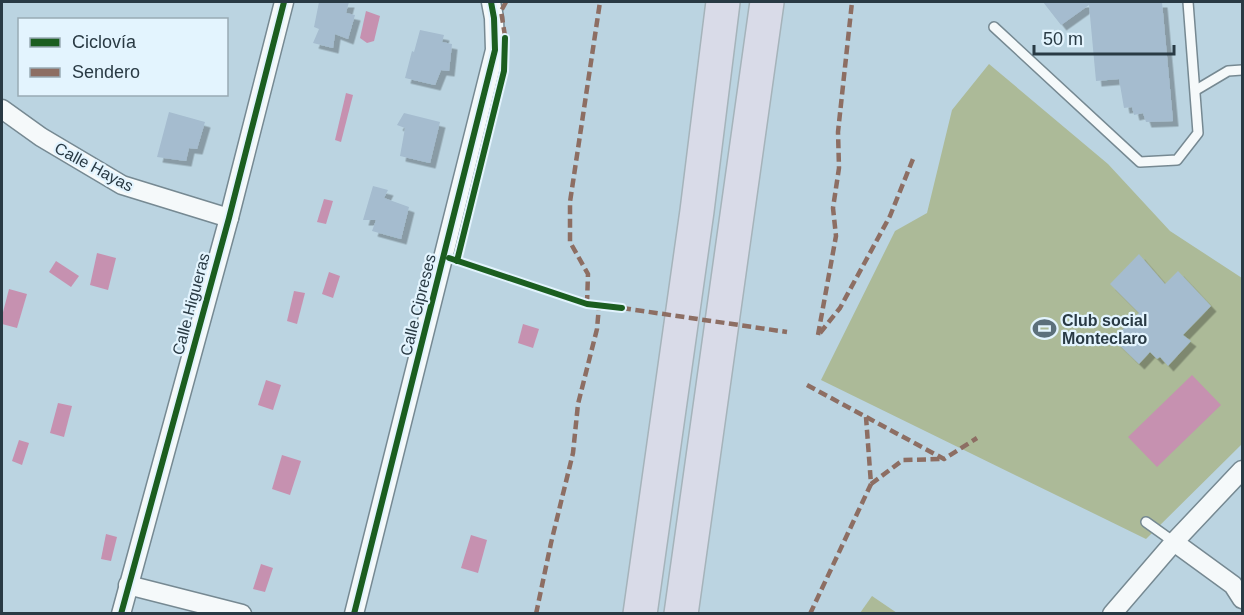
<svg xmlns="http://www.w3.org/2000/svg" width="1244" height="615" viewBox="0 0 1244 615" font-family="Helvetica,sans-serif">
<defs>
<filter id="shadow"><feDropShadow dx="5.5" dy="5.5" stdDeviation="0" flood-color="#0004"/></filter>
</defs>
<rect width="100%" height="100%" fill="#bbd4e1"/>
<!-- green -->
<g fill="#acba98">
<path d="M989 64 1108 164 1170 231 1242 278V444L1146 539 821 380 895 231 927 213 952 110Z"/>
<path d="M872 596 897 613H860Z"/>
</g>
<!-- water -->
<g fill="#c691b0">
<path d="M366 11 380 16 374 41 367 43 360 38Z"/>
<path d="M346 93 353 95 341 142 335 140Z"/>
<path d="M324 199 333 201 326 224 317 222Z"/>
<path d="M97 253 116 258 108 290 90 285Z"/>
<path d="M56 261 79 276 71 287 49 272Z"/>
<path d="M329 272 340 276 333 298 322 294Z"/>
<path d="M9 289 27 294 17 328 2 324V316Z"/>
<path d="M294 291 305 293 297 324 287 321Z"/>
<path d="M523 324 539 329 533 348 518 343Z"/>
<path d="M1192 375 1221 405 1157 467 1128 437Z"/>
<path d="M266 380 281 385 273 410 258 405Z"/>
<path d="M58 403 72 406 64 437 50 433Z"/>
<path d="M19 440 29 443 22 465 12 461Z"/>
<path d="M282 455 301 461 290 495 272 489Z"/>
<path d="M106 534 117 537 111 561 101 559Z"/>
<path d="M471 535 487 540 478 573 461 568Z"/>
<path d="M261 564 273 568 265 592 253 589Z"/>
</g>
<!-- building -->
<g fill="#a5bccf" filter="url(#shadow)">
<path d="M319 2H349L346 13 355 15 348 39 335 34 333 48 313 43 319 29 314 27Z"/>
<path d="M1043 2H1162L1173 121 1146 122 1143 113 1134 115 1132 107 1124 108 1119 79 1096 81 1089 5 1061 25Z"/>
<path d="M420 30 444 35 442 42 452 44 449 71 441 70 435 85 405 78 412 51 414 52Z"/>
<path d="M169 112 205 122 197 149 189 148 186 161 157 157Z"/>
<path d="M404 113 440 122 430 163 400 156 405 128 397 125Z"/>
<path d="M373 186 388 190 384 198 409 207 401 239 372 231 376 220H363Z"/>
<path d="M1139 254 1165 284 1178 271 1211 306 1183 335 1191 341 1168 366 1160 357 1157 359 1150 352 1139 364 1113 339 1139 313 1110 284Z"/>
</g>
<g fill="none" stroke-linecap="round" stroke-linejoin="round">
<defs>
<g id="lane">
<path d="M994 27 1140 162 1177 160 1198 133 1188 2"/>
<path d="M1196 90 1228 71 1242 70"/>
<path d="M1146 522 1174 542"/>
</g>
<g id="street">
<path d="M2 109 41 137 122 185 229 218"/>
<path d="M1174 542 1233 585 1242 599"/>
<path d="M128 585 242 614"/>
<path d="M121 614 229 218 284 2"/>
<path d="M354 614 495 50 494 18 491 2"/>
<path d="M1112 614 1174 542 1242 470"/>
</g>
<g id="highway">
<path d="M640 614 697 211 723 2"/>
<path d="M681 614 767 2"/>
</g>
</defs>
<!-- lane casing -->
<use href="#lane" stroke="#768992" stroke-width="12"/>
<!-- street casing -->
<use href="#street" stroke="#768992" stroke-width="21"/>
<!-- highway casing -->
<use href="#highway" stroke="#a5b3ba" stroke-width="36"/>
<!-- lane -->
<use href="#lane" stroke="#f5f9fa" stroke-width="9"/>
<!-- street -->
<use href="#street" stroke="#f5f9fa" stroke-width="18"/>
<!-- highway -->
<use href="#highway" stroke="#d9dbe8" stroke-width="33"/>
<!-- quiet -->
<g stroke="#8d6e63" stroke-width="4.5" stroke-dasharray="9 4.5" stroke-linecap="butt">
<path d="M505 36 501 11 506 2"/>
<path d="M587 304 588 274 570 242V202L600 2"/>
<path d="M622 308 787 332"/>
<path d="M820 333 840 308 890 216 913 159"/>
<path d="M818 335 836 236 833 208 839 168 838 132 852 2"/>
<path d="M807 385 944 459 977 438"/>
<path d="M871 484 903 460 944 459"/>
<path d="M536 614 551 543 573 453 578 404 597 329 599 306"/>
<path d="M810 614 871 484 866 417"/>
</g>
<defs>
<g id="cycleway">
<path d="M449 258 587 304 622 308"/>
<path d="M457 261 504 71 505 38"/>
<path d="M121 614 229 218 284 2"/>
<path d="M354 614 495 50 494 18 491 2"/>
</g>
</defs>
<!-- cycleway casing -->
<use href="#cycleway" stroke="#e3f4fe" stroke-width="10"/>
<!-- cycleway -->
<use href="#cycleway" stroke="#1b5e20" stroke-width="6"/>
</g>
<!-- icons -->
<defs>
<symbol id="stadium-bare" viewBox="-9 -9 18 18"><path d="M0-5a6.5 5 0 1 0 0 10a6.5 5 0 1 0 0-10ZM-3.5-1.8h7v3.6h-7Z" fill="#5c707b" stroke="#e3f4fe" stroke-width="2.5" paint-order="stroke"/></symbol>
</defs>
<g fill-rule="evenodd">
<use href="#stadium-bare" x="1028" y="312" width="33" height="33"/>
</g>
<g text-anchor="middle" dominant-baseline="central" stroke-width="4.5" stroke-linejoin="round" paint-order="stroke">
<!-- street labels -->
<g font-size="16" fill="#293a44" stroke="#e3f4fe">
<text transform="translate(94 167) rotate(28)">Calle Hayas</text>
<text transform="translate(191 304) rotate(-75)">Calle Higueras</text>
<text transform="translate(418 305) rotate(-76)">Calle Cipreses</text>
</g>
<!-- poi labels -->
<g font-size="16" font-weight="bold" fill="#293a44" stroke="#e3f4fe" text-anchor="start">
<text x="1062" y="320">Club social<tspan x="1062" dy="18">Monteclaro</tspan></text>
</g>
</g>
<!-- border -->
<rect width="1244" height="615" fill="none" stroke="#293a44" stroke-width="6"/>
<!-- legend -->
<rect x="18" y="18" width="210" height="78" fill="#e3f4fe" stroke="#99aab4" stroke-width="1.5"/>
<rect x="30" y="38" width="30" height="9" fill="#1b5e20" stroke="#99aab4" stroke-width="1.5"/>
<text x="72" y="48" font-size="18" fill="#293a44">Ciclovía</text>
<rect x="30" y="68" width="30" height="9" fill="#8d6e63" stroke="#99aab4" stroke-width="1.5"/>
<text x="72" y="78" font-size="18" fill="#293a44">Sendero</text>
<!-- scale -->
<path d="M1034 45v9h140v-9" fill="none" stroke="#293a44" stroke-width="3"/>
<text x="1043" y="45" font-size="18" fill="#293a44" stroke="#e3f4fe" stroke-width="4.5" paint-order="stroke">50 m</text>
</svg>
